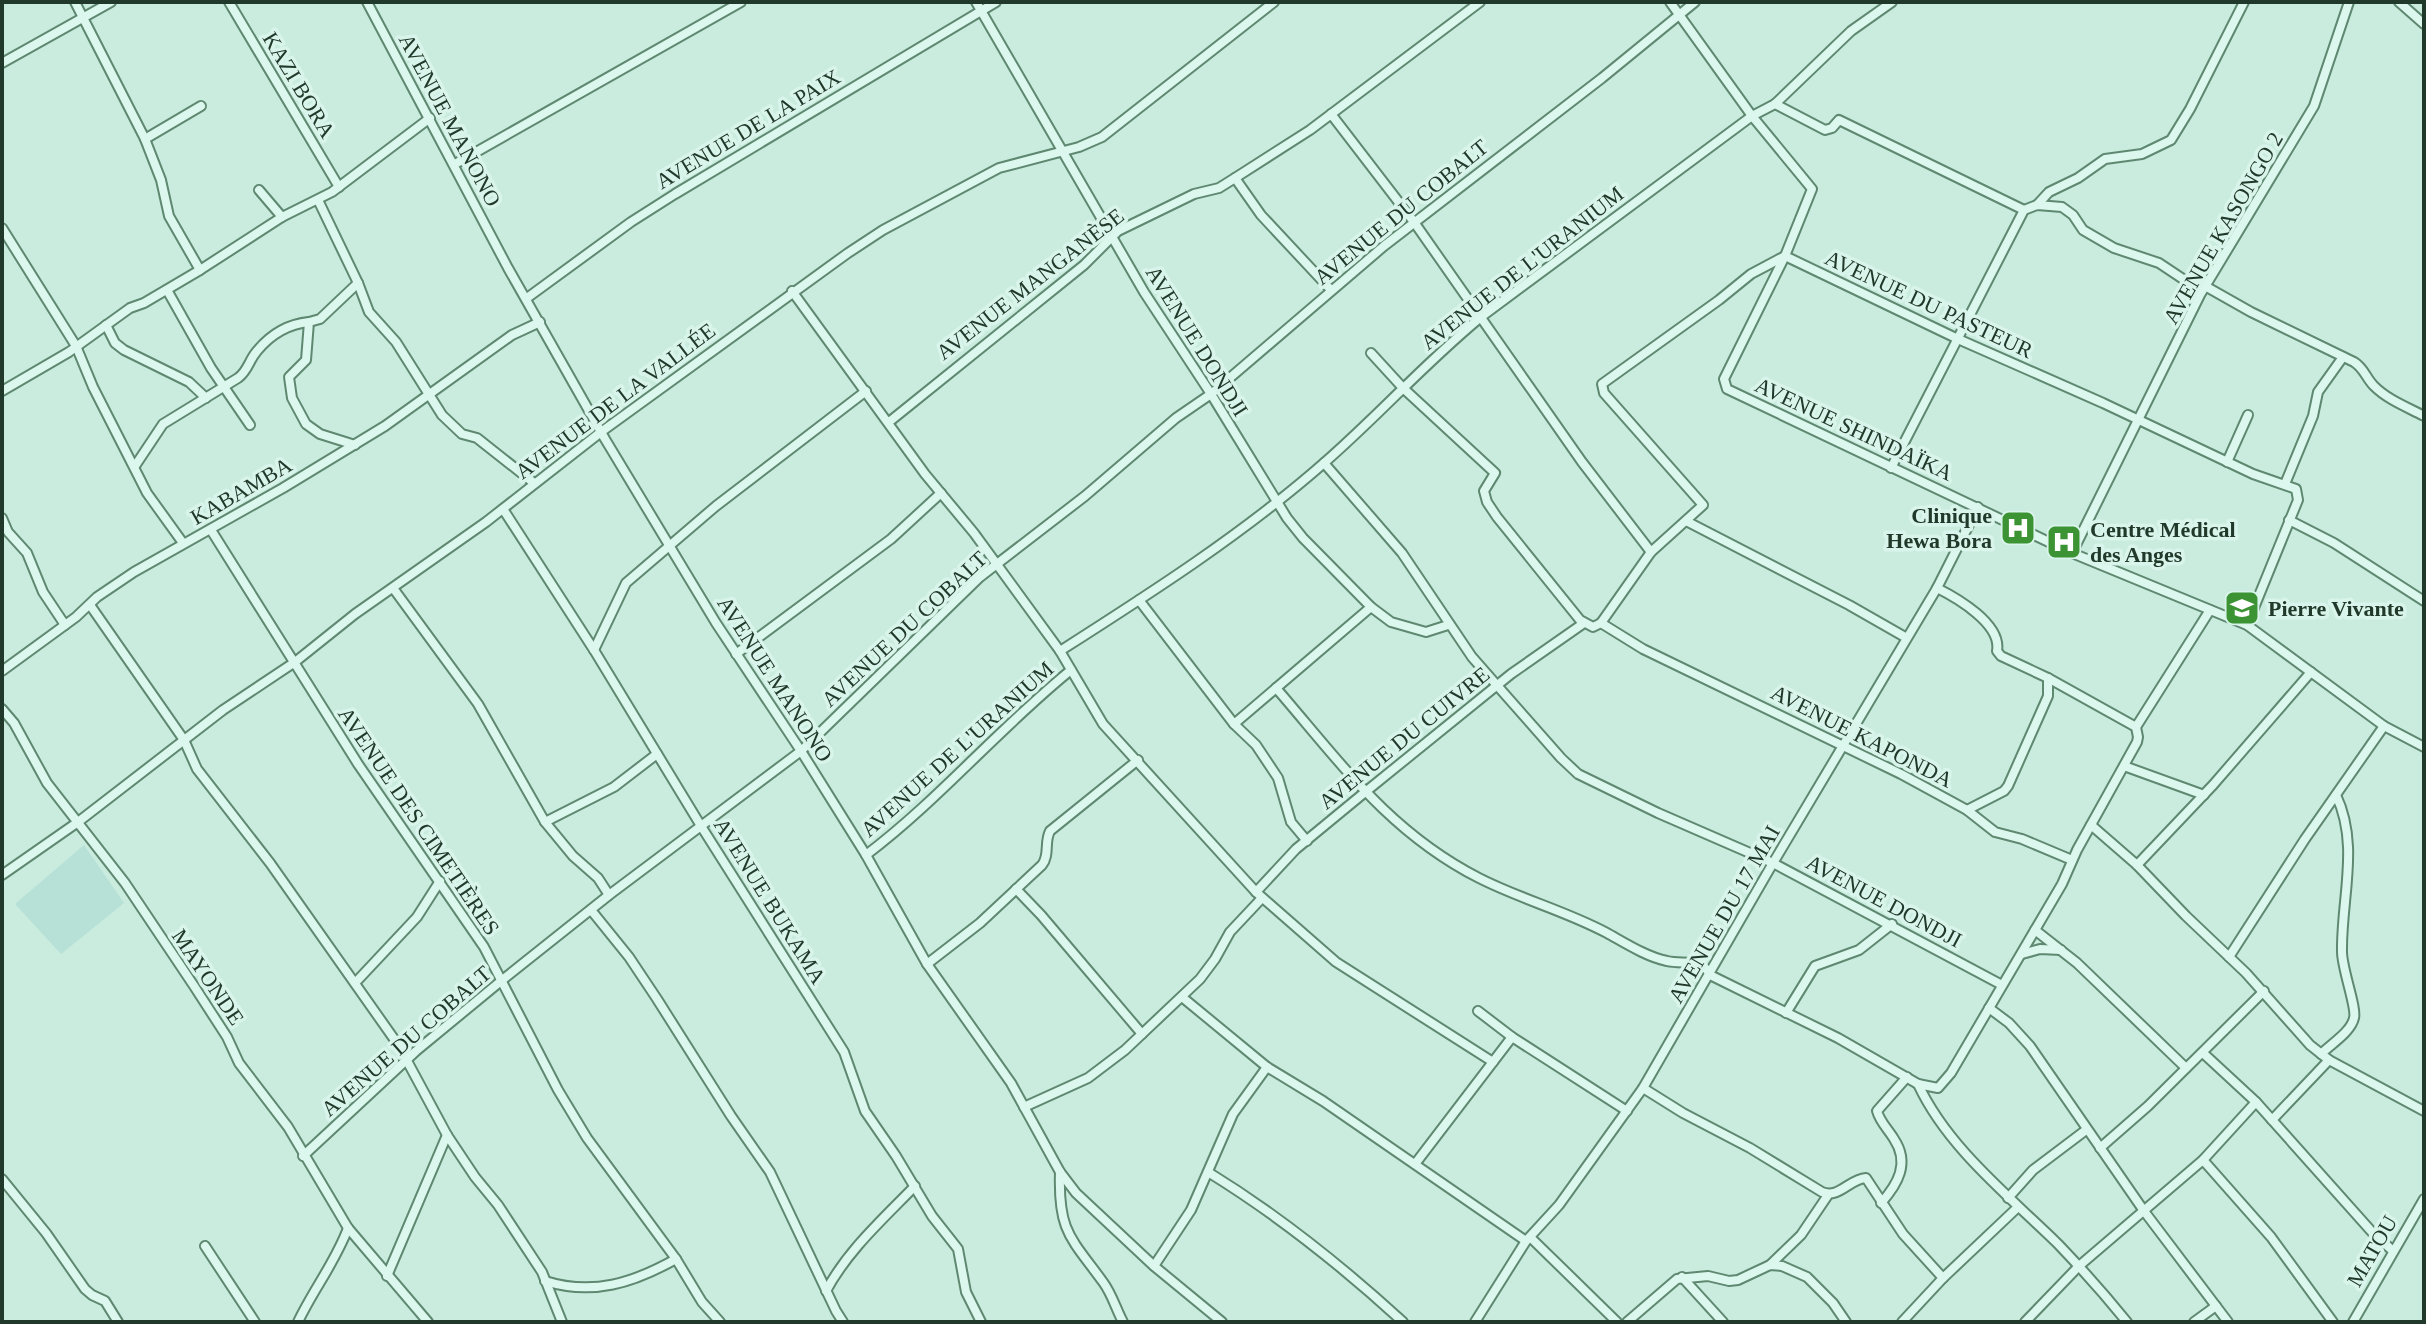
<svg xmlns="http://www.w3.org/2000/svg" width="2426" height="1324" viewBox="0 0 2426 1324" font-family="Georgia,serif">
<rect width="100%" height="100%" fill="#c9ecdf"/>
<!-- farmland -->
<path fill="#b7e1d7" d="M84 845 124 903 61 954 15 904Z"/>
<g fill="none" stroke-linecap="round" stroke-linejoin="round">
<defs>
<g id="street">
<path d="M75 2 145 139 161 180 169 216 200 270"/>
<path d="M229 2 339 187"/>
<path d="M367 2 508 268 605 439 716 623 801 751 866 855 927 964 1011 1083 1060 1172 1076 1193 1154 1266 1222 1322"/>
<path d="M976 2 1144 292 1211 394 1287 518 1303 538 1371 607 1391 622 1426 632 1448 625"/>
<path d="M1670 2 1752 116 1812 189 1785 256 1724 379 1727 389 2072 553 2247 625 2384 726 2424 747"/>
<path d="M2399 2 2424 24"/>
<path d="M2 63 111 2"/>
<path d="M1775 104 1825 130 1832 128 1839 120 2024 210"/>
<path d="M1331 114 1414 222 1582 462 1651 552"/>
<path d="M145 139 201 106"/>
<path d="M455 164 741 2"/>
<path d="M1235 178 1261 215 1331 290"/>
<path d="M259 190 282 217"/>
<path d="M318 200 358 283 369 312 396 342 442 415 462 434 477 438 534 483"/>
<path d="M2037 205 2049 192 2078 178 2105 159 2142 154 2171 140 2190 109 2244 2"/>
<path d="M2 228 76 346 93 387 147 493 183 543"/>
<path d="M167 290 211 368 250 425"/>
<path d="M792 291 925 474 974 533 1060 651 1103 724 1256 892 1336 962 1493 1062"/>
<path d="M527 298 631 222 675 194 996 2"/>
<path d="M106 325 115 343 124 350 189 382 206 398"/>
<path d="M1371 353 1403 388 1495 473 1484 491 1487 502 1497 517 1580 620 1593 627 1601 623"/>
<path d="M2 391 69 352 130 308 144 303 200 270 282 217 332 192 430 118"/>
<path d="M889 422 1084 265 1118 231 1194 194 1219 188 1235 178 1310 130 1480 2"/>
<path d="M355 445 320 434 306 424 292 398 289 377 306 360 309 322 320 319 358 283"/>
<path d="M2227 462 2248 415"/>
<path d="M1324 463 1402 553 1472 657 1561 758 1578 774 1658 813 1773 863 2002 985"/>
<path d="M135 466 163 424 238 378C248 371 249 360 257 351 271 334 288 324 309 322"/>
<path d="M1891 468 2024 210 2037 205 2062 207 2073 215 2083 230 2114 248 2159 263 2183 279 2205 286 2251 312 2354 362C2364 368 2366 378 2374 386 2388 400 2407 407 2424 416"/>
<path d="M2285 484 2313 416 2318 392 2343 357"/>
<path d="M503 509 594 650 701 826 844 1052 865 1111 896 1156 932 1216 958 1249 966 1292 981 1322"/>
<path d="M2 518 8 532 27 553 43 592 65 625"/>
<path d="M2289 520 2334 543 2424 601"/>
<path d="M1688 522 1849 605 1905 637"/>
<path d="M211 530 358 764 484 947 558 1090 587 1138 676 1259 702 1302 720 1322"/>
<path d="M2072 553 2200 295 2314 106 2349 2"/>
<path d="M393 588 478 704 545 822 573 856 598 878 609 895"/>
<path d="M1937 588C1957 598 2002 624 1997 651L2001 656 2048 678 2136 727"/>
<path d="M1139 600 1234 724 1256 745 1278 778 1291 822 1307 841"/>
<path d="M90 605 184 740 197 769 270 863 399 1046 447 1135 475 1177 498 1205 542 1272 562 1322"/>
<path d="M1601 623 1651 552 1703 505 1604 393 1602 384 1719 300 1751 274 1785 256 1958 339 2103 403 2253 474 2296 489 2298 500 2247 625"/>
<path d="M1601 623 1643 649 1901 774 1967 810 1995 832 2022 839 2072 860"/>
<path d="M594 650 626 583 716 506 866 391"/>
<path d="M1060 651C1151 593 1243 534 1324 463 1378 416 1425 363 1481 317L1752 116 1775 104 1851 31 1892 2"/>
<path d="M736 654 891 539 941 493"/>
<path d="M2 671 76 617 97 597 134 572 283 488 385 426 512 335 540 322"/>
<path d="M1276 688C1340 762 1389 832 1479 878 1520 899 1566 911 1607 933 1625 943 1647 957 1667 961 1683 965 1702 957 1710 975L1838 1038 1918 1084 1938 1088 1951 1073 2062 884 2077 850 2137 742 2138 737 2136 727 2210 610"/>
<path d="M2 709 14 723 47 783 125 883 194 986 227 1037 239 1063 288 1127 348 1228 428 1322"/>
<path d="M1234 724 1371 607"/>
<path d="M2124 766 2204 795"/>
<path d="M1967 810 2004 791 2008 786 2048 696V678"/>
<path d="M545 822 614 787 657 754"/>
<path d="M2091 825 2137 865 2186 916 2246 973 2310 1045 2329 1060 2424 1111"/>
<path d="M866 855C940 799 999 728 1071 670"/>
<path d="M2137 865 2213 785 2311 672"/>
<path d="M2 875 78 822 223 710 295 662 355 614 486 522 601 432 848 253 883 230 999 168 1079 147 1102 137 1274 2"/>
<path d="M1016 889 1041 915 1142 1034"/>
<path d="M1256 892 1296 849 1364 793 1511 674 1584 623"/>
<path d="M591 910 629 957 657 999 731 1116 770 1172 836 1311 843 1322"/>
<path d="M2035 930 2077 963 2186 1068"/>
<path d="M2022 954 2040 949 2061 950"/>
<path d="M2229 957 2305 839 2384 726"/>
<path d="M927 964 980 923 1042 865C1050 855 1044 842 1050 831L1138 760"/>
<path d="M355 983 417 917 440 881"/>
<path d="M1182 997 1267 1067 1323 1101 1526 1241"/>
<path d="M1989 1008 2009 1023 2030 1046 2144 1211 2228 1322"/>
<path d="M1478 1011 1512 1037 1627 1111"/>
<path d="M1786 1013 1815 966 1859 950 1892 924"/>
<path d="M2203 1053 2256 1102 2372 1232 2393 1251"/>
<path d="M2321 1054C2331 1044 2351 1032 2354 1018 2357 1008 2342 969 2342 952 2341 899 2360 845 2336 795"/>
<path d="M1918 1084C1947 1147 2009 1196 2058 1244 2082 1269 2105 1295 2127 1322"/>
<path d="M1643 1088 1683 1113 1750 1148 1822 1192C1839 1199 1849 1179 1866 1178L1903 1234 1943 1278"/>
<path d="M1024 1107 1088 1078 1125 1050 1200 979 1215 959 1230 932 1262 898"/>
<path d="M2272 1120 2329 1060"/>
<path d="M2100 1148 2148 1106 2264 991"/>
<path d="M303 1156 416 1051 501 981 609 895 801 751 980 577 1085 496 1176 418 1211 394 1384 246 1602 78 1695 2"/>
<path d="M2203 1160 2271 1237 2333 1322"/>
<path d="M1415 1164 1512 1037"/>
<path d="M1060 1172C1058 1231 1070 1237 1103 1282 1112 1294 1116 1309 1123 1322"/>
<path d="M1208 1172C1278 1215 1343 1267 1403 1322"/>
<path d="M2 1179 46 1233 85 1289 92 1295 105 1301 118 1322"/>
<path d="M2008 1198 2033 1170 2086 1130"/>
<path d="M1881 1203C1898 1184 1910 1163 1894 1139 1888 1129 1880 1122 1877 1111L1907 1077"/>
<path d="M1530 1237 1617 1322"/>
<path d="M205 1246 255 1322"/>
<path d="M1770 1265 1801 1235 1828 1195"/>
<path d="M1154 1266 1191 1210 1233 1114 1267 1067"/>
<path d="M387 1276 447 1135"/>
<path d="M1682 1277 1723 1322"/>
<path d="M545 1281C593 1296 633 1283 676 1259"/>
<path d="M826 1291C848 1250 883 1219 915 1186"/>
<path d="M298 1322C313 1290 336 1261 348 1228"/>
<path d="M1475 1322 1526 1241 1559 1205 1643 1088 1773 863 1937 588 1978 507"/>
<path d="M1627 1322 1677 1279 1708 1276 1729 1281 1738 1280 1770 1265 1782 1266 1807 1277 1833 1303 1846 1322"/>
<path d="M1902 1322 1943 1278 2018 1207"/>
<path d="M2025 1322 2079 1266 2203 1160 2256 1102"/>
<path d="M2194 1322 2216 1306"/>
<path d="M2353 1322 2424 1199"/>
</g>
</defs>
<!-- street casing -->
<use href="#street" stroke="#5f8871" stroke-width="12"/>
<!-- street -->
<use href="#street" stroke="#dcf7ed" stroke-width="8"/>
</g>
<!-- icons -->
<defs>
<symbol id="hospital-square" viewBox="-11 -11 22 22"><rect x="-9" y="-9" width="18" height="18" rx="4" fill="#3c9333" stroke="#d9f4ea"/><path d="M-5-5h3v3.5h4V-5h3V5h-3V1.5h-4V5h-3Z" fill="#fff"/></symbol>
<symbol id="school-square" viewBox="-11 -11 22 22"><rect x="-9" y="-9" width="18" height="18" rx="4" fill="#3c9333" stroke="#d9f4ea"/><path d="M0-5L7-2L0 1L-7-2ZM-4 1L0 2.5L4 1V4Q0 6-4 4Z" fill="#fff"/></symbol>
</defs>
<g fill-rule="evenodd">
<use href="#hospital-square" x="1998" y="508" width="40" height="40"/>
<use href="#hospital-square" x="2044" y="522" width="40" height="40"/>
<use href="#school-square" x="2222" y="588" width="40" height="40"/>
</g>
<g text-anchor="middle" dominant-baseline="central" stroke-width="7" stroke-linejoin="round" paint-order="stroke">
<!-- street labels -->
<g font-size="22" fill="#21392b" stroke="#d9f4ea">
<text transform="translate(299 85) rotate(59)">KAZI BORA</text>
<text transform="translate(450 120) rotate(62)">AVENUE MANONO</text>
<text transform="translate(748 129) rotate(-31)">AVENUE DE LA PAIX</text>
<text transform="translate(1401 212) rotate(-39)">AVENUE DU COBALT</text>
<text transform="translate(2223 228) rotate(-60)">AVENUE KASONGO 2</text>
<text transform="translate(1522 268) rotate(-38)">AVENUE DE L'URANIUM</text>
<text transform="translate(1030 284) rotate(-38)">AVENUE MANGANÈSE</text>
<text transform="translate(1929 304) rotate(25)">AVENUE DU PASTEUR</text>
<text transform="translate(1197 341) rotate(58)">AVENUE DONDJI</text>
<text transform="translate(615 401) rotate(-37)">AVENUE DE LA VALLÉE</text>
<text transform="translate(1854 429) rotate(25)">AVENUE SHINDAÏKA</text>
<text transform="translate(241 491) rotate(-30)">KABAMBA</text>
<text transform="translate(904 629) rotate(-43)">AVENUE DU COBALT</text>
<text transform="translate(775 679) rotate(57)">AVENUE MANONO</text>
<text transform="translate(1862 736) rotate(27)">AVENUE KAPONDA</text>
<text transform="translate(1404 738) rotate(-39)">AVENUE DU CUIVRE</text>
<text transform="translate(957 749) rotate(-42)">AVENUE DE L'URANIUM</text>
<text transform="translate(419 821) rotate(56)">AVENUE DES CIMETIÈRES</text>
<text transform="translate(770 901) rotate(58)">AVENUE BUKAMA</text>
<text transform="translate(1884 901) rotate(28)">AVENUE DONDJI</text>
<text transform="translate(1724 914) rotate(-60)">AVENUE DU 17 MAI</text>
<text transform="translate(208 977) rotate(56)">MAYONDE</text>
<text transform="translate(406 1041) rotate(-41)">AVENUE DU COBALT</text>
<text transform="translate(2372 1251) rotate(-60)">MATOU</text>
</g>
<!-- poi labels -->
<g font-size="22" font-weight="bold" fill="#21392b" stroke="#d9f4ea" text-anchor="start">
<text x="1992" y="515" text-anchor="end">Clinique<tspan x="1992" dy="25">Hewa Bora</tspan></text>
<text x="2090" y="529">Centre Médical<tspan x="2090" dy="25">des Anges</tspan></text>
<text x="2268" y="608">Pierre Vivante</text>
</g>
</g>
<!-- border -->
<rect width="2426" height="1324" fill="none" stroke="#21392b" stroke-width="8"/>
</svg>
